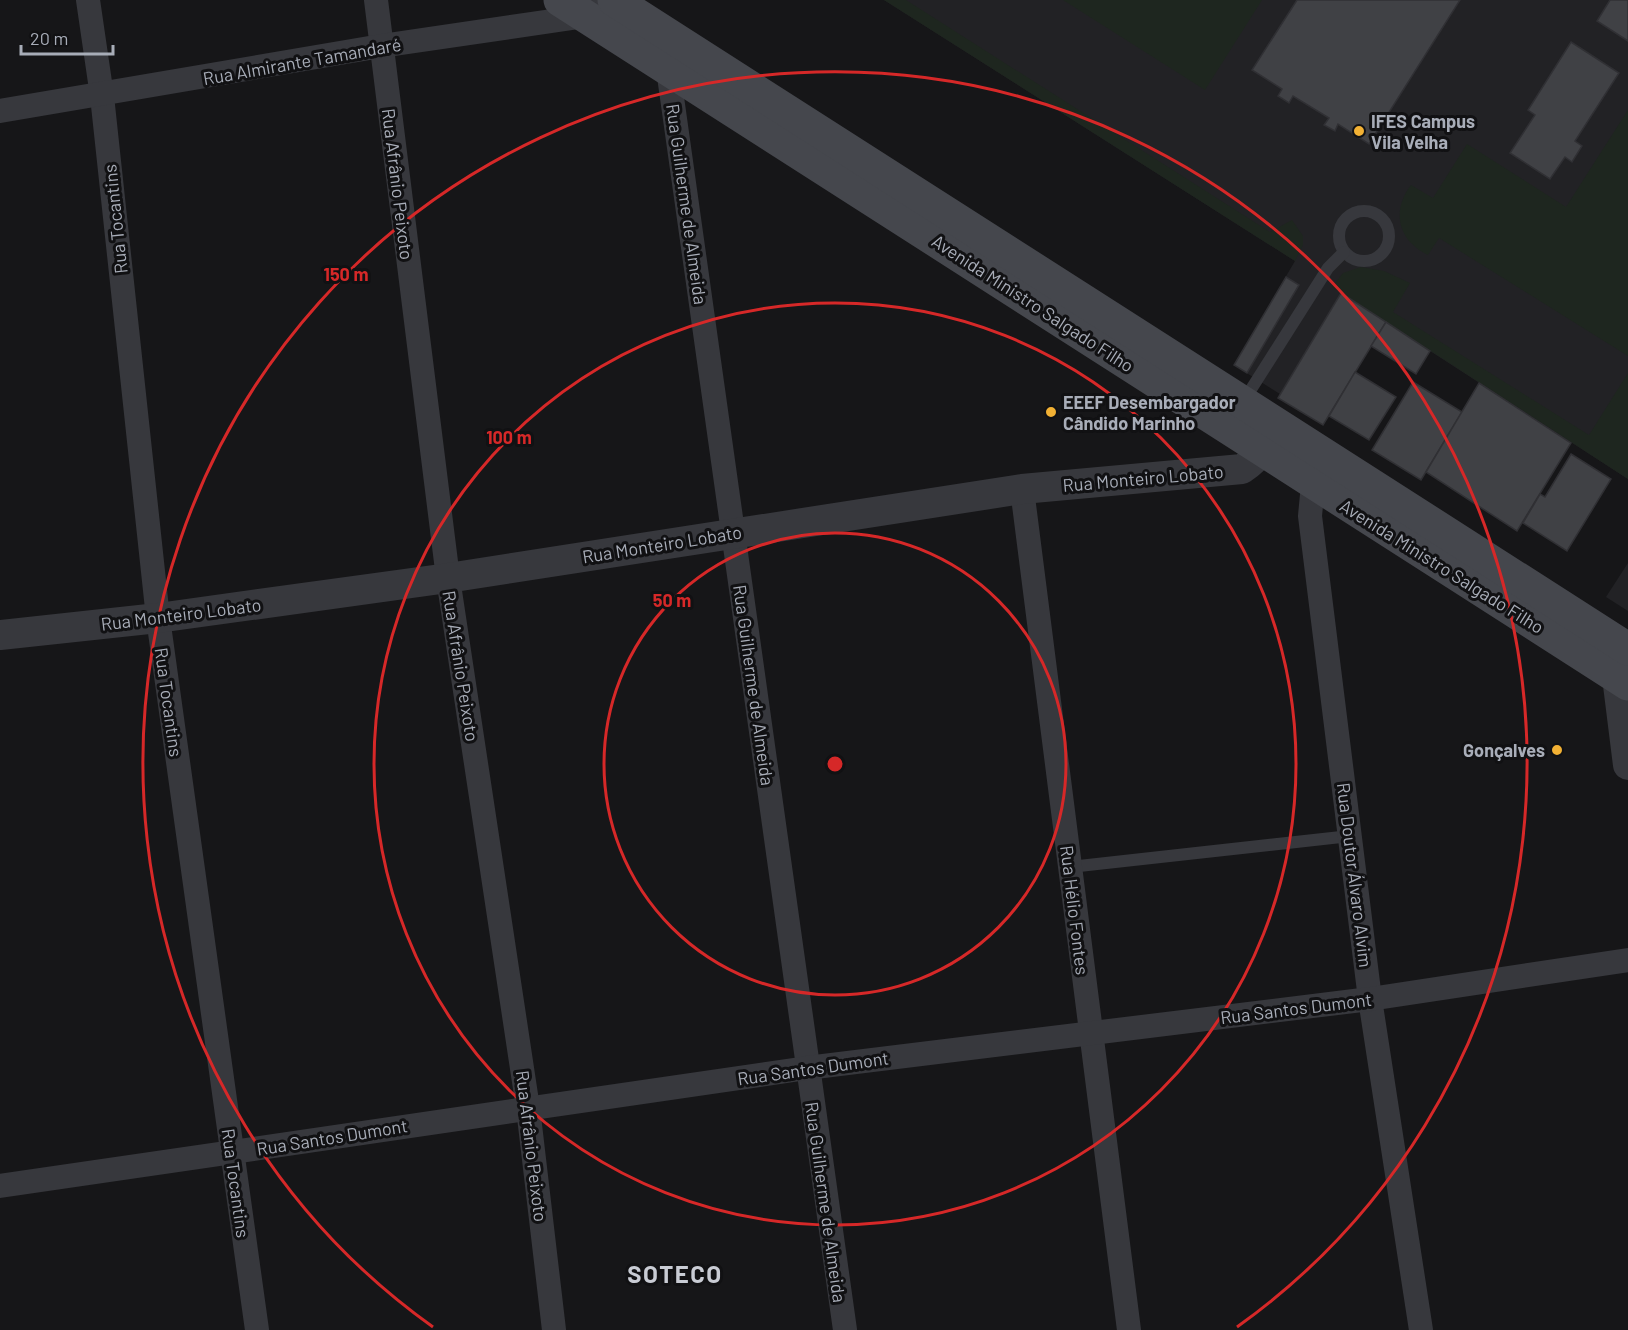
<svg xmlns="http://www.w3.org/2000/svg" width="1628" height="1330" viewBox="0 0 1628 1330" font-family="Barlow,sans-serif">
<rect width="100%" height="100%" fill="#161618"/>
<!-- built -->
<g fill="#222225">
<path d="M884 0H1628V479L1342 294 1280 394 1234 365 1295 261Z"/>
<path d="M1628 563V611L1606 597Z"/>
</g>
<!-- green -->
<g fill="#1e261f">
<path d="M884 0H906L1270 232 1292 220 1303 236V245L1295 261Z"/>
<path d="M1063 0H1262L1205 90Z"/>
<path d="M1628 110V356L1439 238 1428 255C1398 241 1391 211 1411 185L1433 198 1467 144 1566 207Z"/>
<path d="M1361 267 1384 271 1410 283 1393 312 1589 435 1628 373V479L1332 287 1343 273Z"/>
</g>
<!-- building -->
<g fill="#404145" stroke="#303034" stroke-width="1.5">
<path d="M1297 0H1460L1369 144 1338 124 1335 131 1324 125 1329 118 1293 96 1289 103 1278 96 1282 89 1252 70Z"/>
<path d="M1610 0H1628V41L1597 21Z"/>
<path d="M1571 42 1619 73 1575 141 1582 146 1572 162 1565 157 1550 179 1510 153 1535 115 1528 110Z"/>
<path d="M1286 277 1299 285 1247 373 1234 365Z"/>
<path d="M1341 293 1386 322 1323 425 1278 398Z"/>
<path d="M1386 322 1430 351 1416 374 1371 346Z"/>
<path d="M1355 372 1396 397 1369 440 1329 416Z"/>
<path d="M1413 382 1462 412 1421 480 1372 450Z"/>
<path d="M1479 383 1571 443 1517 531 1426 472Z"/>
<path d="M1571 454 1611 479 1567 551 1523 523 1540 494 1545 497Z"/>
</g>
<g fill="none" stroke-linecap="round" stroke-linejoin="round">
<!-- service -->
<g stroke="#37383d" stroke-width="12">
<circle cx="1364" cy="236" r="25"/>
<path d="M1243 402 1328 268 1344 252"/>
<path d="M1070 867 1350 836"/>
</g>
<!-- minor -->
<g stroke="#37383d" stroke-width="24">
<path d="M88 0 102 96 158 618 257 1330"/>
<path d="M376 0 448 578 528 1108 554 1330"/>
<path d="M673 62 668 69 845 1330"/>
<path d="M0 111 381 46 586 16 596 0"/>
<path d="M1320 469 1313 484 1310 516 1370 999 1421 1330"/>
<path d="M1022 489 1129 1330"/>
<path d="M0 1186 807 1068 1370 999 1628 960"/>
</g>
<!-- tertiary -->
<g stroke="#37383d" stroke-width="30">
<path d="M0 635 158 618 448 578 1022 489 1242 469C1258 458 1267 447 1262 428"/>
<path d="M1617 677 1628 765"/>
</g>
<!-- secondary -->
<g stroke="#45474d" stroke-width="33">
<path d="M560 0 1628 684"/>
<path d="M614 0 1628 649"/>
</g>
</g>
<!-- distance rings -->
<g fill="none" stroke="#d62828" stroke-width="3">
<circle cx="835" cy="764" r="231"/>
<circle cx="835" cy="764" r="461"/>
<path d="M433 1327A692 692 0 1 1 1237 1327"/>
</g>
<!-- markers -->
<g fill="#f2b134" stroke="#111113" stroke-width="2">
<circle cx="1359" cy="131" r="6"/>
<circle cx="1051" cy="412" r="6"/>
<circle cx="1557" cy="750" r="6"/>
</g>
<g text-anchor="middle" dominant-baseline="central" stroke-width="6" stroke-linejoin="round" paint-order="stroke">
<!-- street labels -->
<g font-size="18" fill="#a8adb8" stroke="#111113">
<text transform="translate(302 61) rotate(-10)">Rua Almirante Tamandaré</text>
<text transform="translate(398 184) rotate(83)">Rua Afrânio Peixoto</text>
<text transform="translate(687 204) rotate(82)">Rua Guilherme de Almeida</text>
<text transform="translate(115 219) rotate(-96)">Rua Tocantins</text>
<text transform="translate(1033 303) rotate(33)">Avenida Ministro Salgado Filho</text>
<text transform="translate(1143 478) rotate(-5)">Rua Monteiro Lobato</text>
<text transform="translate(662 544) rotate(-9)">Rua Monteiro Lobato</text>
<text transform="translate(1442 566) rotate(32)">Avenida Ministro Salgado Filho</text>
<text transform="translate(181 614) rotate(-7)">Rua Monteiro Lobato</text>
<text transform="translate(461 666) rotate(81)">Rua Afrânio Peixoto</text>
<text transform="translate(754 685) rotate(82)">Rua Guilherme de Almeida</text>
<text transform="translate(169 702) rotate(82)">Rua Tocantins</text>
<text transform="translate(1355 875) rotate(83)">Rua Doutor Álvaro Alvim</text>
<text transform="translate(1075 910) rotate(83)">Rua Hélio Fontes</text>
<text transform="translate(1296 1008) rotate(-7)">Rua Santos Dumont</text>
<text transform="translate(813 1068) rotate(-8)">Rua Santos Dumont</text>
<text transform="translate(332 1137) rotate(-9)">Rua Santos Dumont</text>
<text transform="translate(532 1146) rotate(83)">Rua Afrânio Peixoto</text>
<text transform="translate(236 1183) rotate(82)">Rua Tocantins</text>
<text transform="translate(826 1202) rotate(82)">Rua Guilherme de Almeida</text>
</g>
<!-- poi labels -->
<g font-size="18" font-weight="bold" fill="#a8adb8" stroke="#111113" text-anchor="start">
<text x="1371" y="121">IFES Campus<tspan x="1371" dy="21">Vila Velha</tspan></text>
<text x="1063" y="402">EEEF Desembargador<tspan x="1063" dy="21">Cândido Marinho</tspan></text>
<text x="1545" y="750" text-anchor="end">Gonçalves</text>
</g>
<!-- district labels -->
<g font-size="24" font-weight="bold" letter-spacing="1.5" fill="#c9ccd4" stroke="#111113">
<text x="675" y="1273">SOTECO</text>
</g>
</g>
<circle cx="835" cy="764" r="9" fill="#d62828" stroke="#111113" stroke-width="3"/>
<g font-size="18" text-anchor="middle" font-weight="bold" fill="#d62828" stroke="#111113" stroke-width="6" stroke-linejoin="round" paint-order="stroke">
<text x="346" y="281">150 m</text>
<text x="509" y="444">100 m</text>
<text x="672" y="607">50 m</text>
</g>
<!-- scale -->
<path d="M21 45v9h92v-9" fill="none" stroke="#a8adb8" stroke-width="3"/>
<text x="30" y="45" font-size="18" fill="#a8adb8" stroke="#111113" stroke-width="4.5" paint-order="stroke">20 m</text>
</svg>
